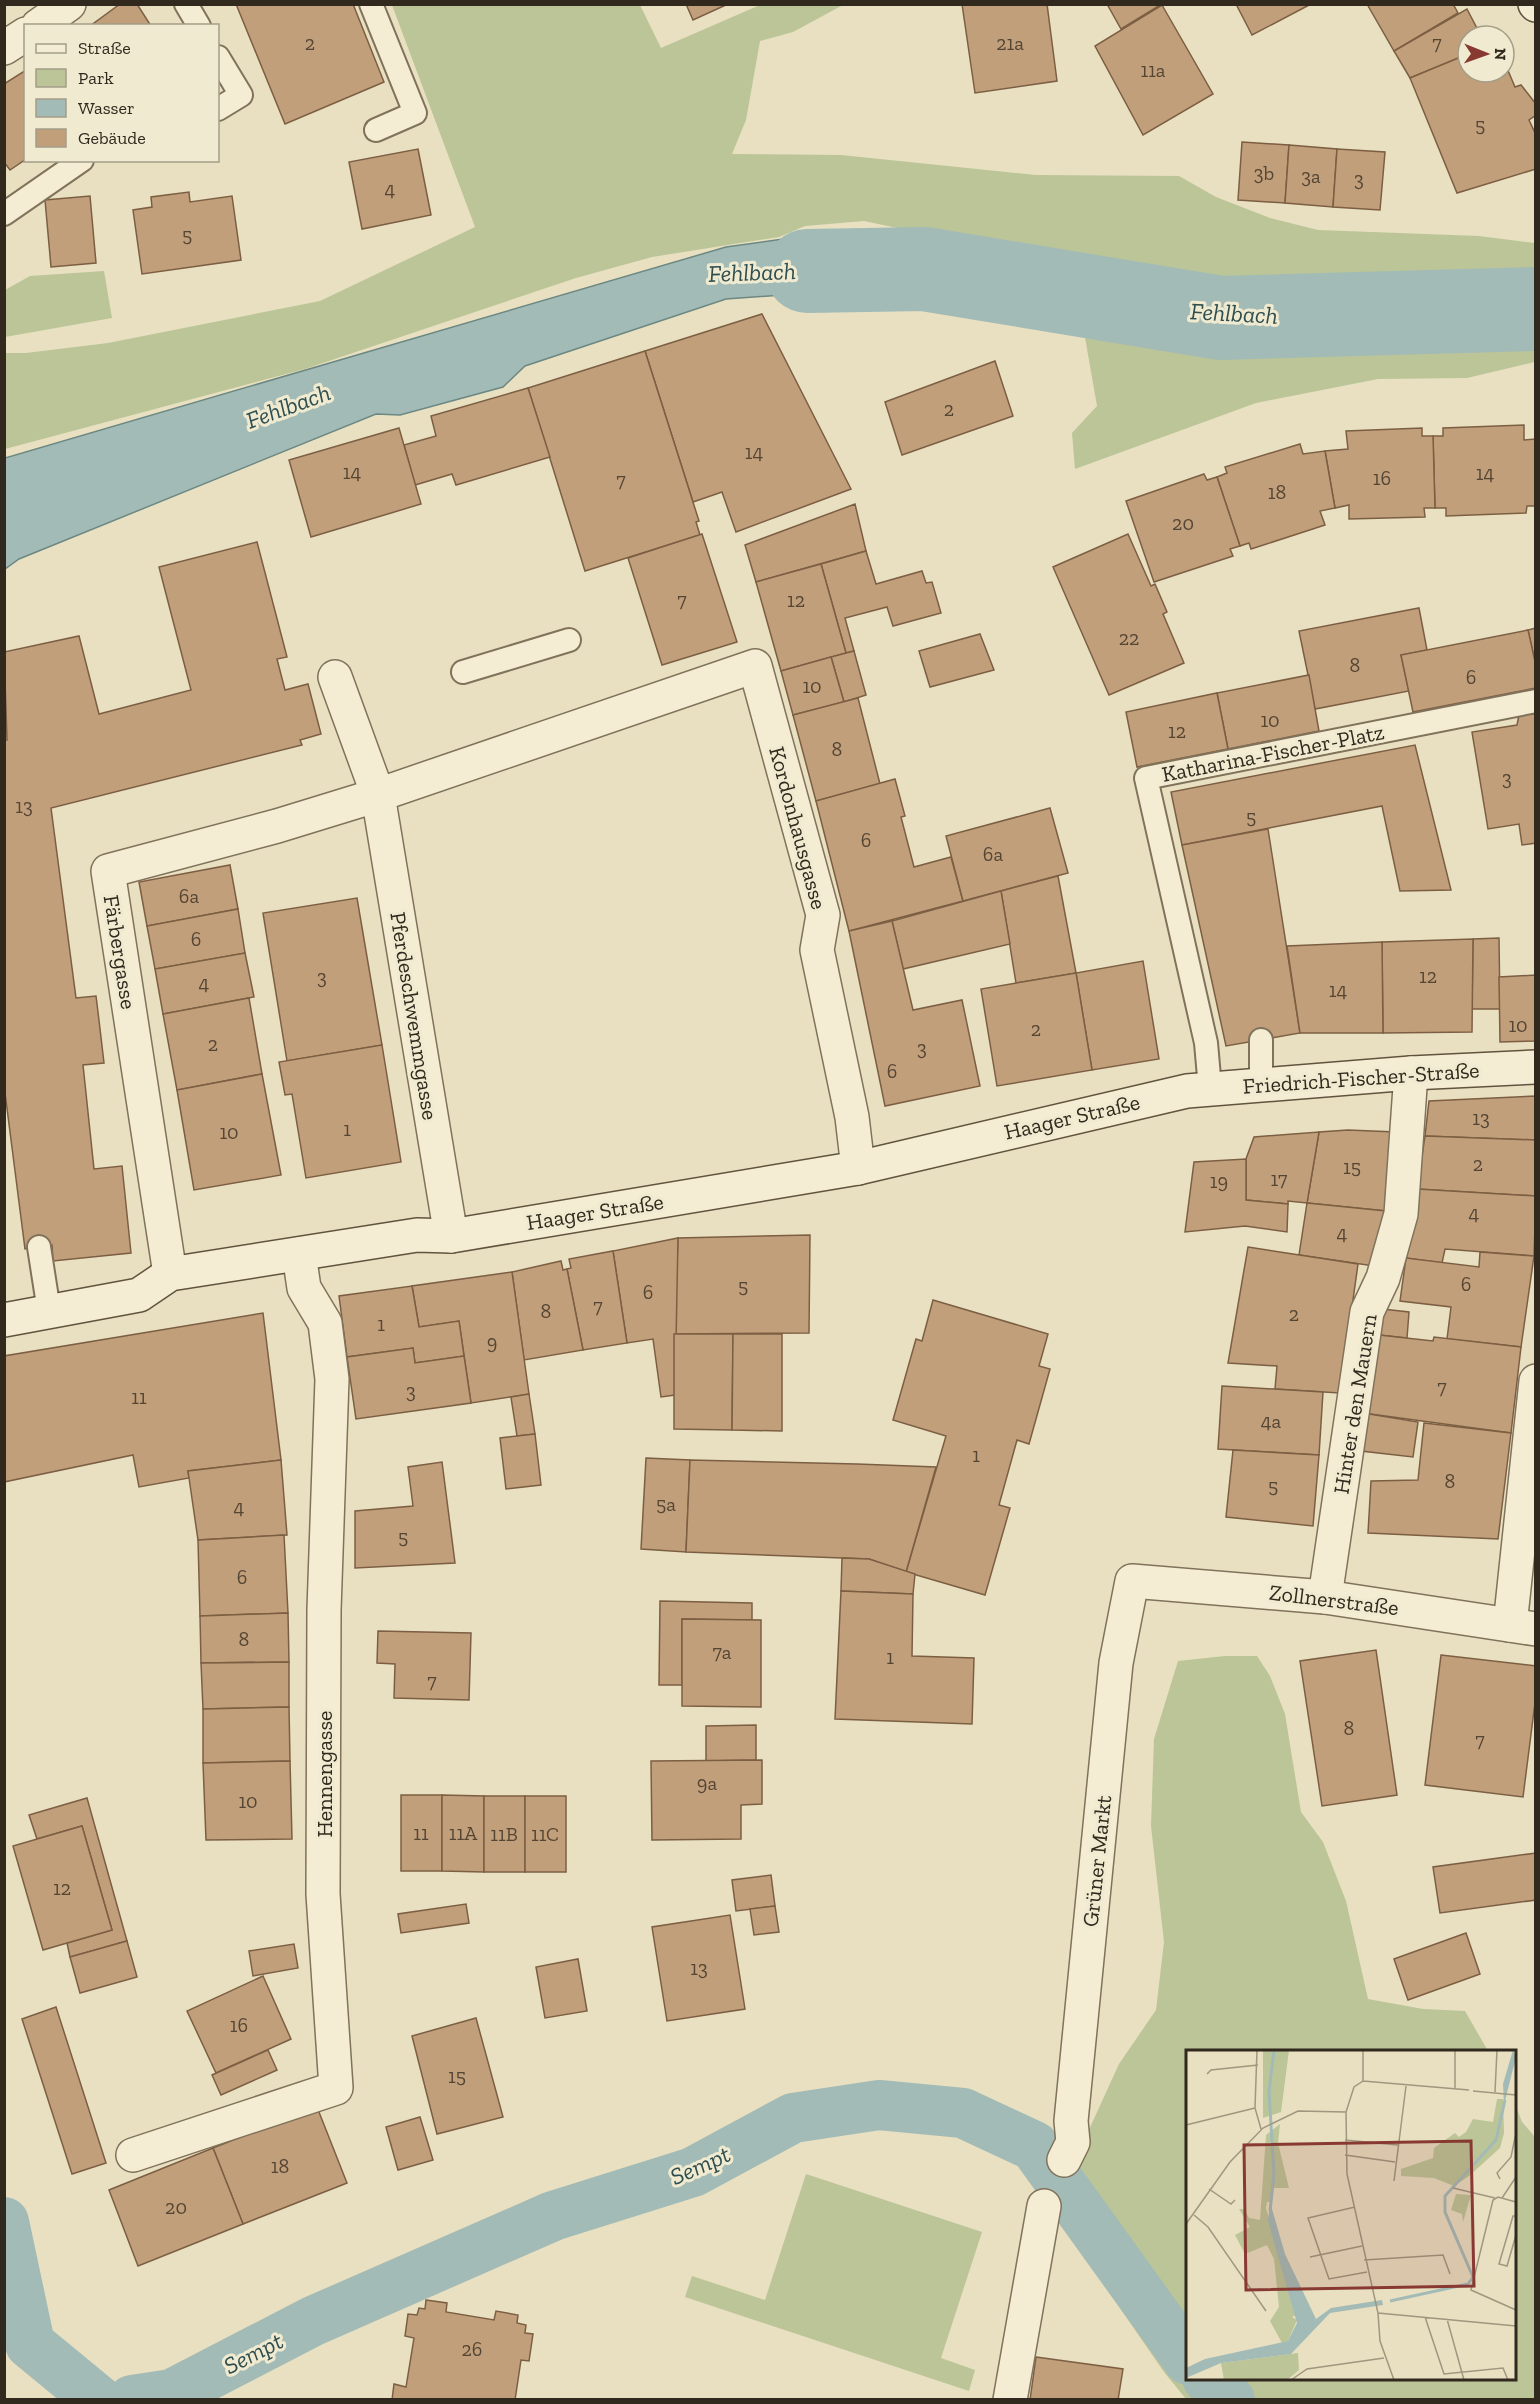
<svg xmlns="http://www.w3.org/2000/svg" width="1540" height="2404" viewBox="0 0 1540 2404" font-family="'Zilla Slab',serif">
<rect width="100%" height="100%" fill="#e8e0c1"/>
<!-- green -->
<g fill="#bbc597">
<path d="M392 5H640L661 48 760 5H843L793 32 760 41 746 120 732 154 841 155 1036 175 1179 176 1216 197 1270 218 1318 230 1479 236 1535 243V362L1467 378 1378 379 1256 403 1075 469 1072 433 1097 406 1079 303 927 289 926 234 864 221 805 226 779 237 652 257 576 278 305 369 5 449V353H26L108 343 320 301 475 227Z"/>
<path d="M104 271 112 318 5 337V290L30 276Z"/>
<path d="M1225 1656H1257L1270 1676 1285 1714 1301 1812 1323 1842 1346 1901 1368 1999 1423 2009 1465 2011 1488 2051 1188 2052V2378H1514L1515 2104 1522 2122 1535 2137V2399H1186L1164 2372 1102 2282 1096 2261 1065 2211 1087 2134 1119 2064 1156 2010 1164 1942 1151 1826 1154 1739 1178 1661Z"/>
<path d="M806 2174 982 2232 941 2358 975 2370 969 2391 685 2297 692 2276 765 2300Z"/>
</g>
<!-- water -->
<path fill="#a3bbb6" stroke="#6c8883" stroke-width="1.5" d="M826 233C867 234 899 231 924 269L908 286 726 299 525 366 503 387 400 415 376 414 19 559 5 569V458L726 247Z"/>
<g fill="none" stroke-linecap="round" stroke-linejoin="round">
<!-- canal -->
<g stroke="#a3bbb6" stroke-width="50">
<path d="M4 2222 30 2344 98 2400"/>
<path d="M1207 2378 1230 2400"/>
<path d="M132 2400 172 2394 313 2321 553 2216 693 2172 793 2118 879 2105 963 2113 1034 2146 1188 2360"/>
</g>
<!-- river -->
<path stroke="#a3bbb6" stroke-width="84" d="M807 271 924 269 1221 318 1536 309"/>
</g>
<!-- building -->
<g fill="#c29f7b" stroke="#7c5f43" stroke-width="1.5">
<path d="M120 4H137L151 26H90Z"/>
<path d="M236 4H353L384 82 285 124Z"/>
<path d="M686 4H728L693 20Z"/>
<path d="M962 4H1047L1057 81 975 93Z"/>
<path d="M1107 4H1162L1121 29Z"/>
<path d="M1236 4H1311L1252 35Z"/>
<path d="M1367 4H1453L1458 13 1394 51Z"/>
<path d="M1162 5 1213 94 1143 135 1095 46Z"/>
<path d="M1467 9 1481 36H1468V54L1410 78 1394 51Z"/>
<path d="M1468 54V72H1504V61L1515 87 1521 85 1536 104V115L1529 120 1536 135V169L1457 193 1410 78Z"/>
<path d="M26 70V159L10 170 4 162V84Z"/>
<path d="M1242 142 1289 145 1285 203 1238 200Z"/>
<path d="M1289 145 1337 149 1333 207 1285 203Z"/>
<path d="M418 149 431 215 362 229 349 162Z"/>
<path d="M1337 149 1385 152 1380 210 1333 207Z"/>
<path d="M189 192 190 202 232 196 241 260 142 274 133 210 152 207 151 197Z"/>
<path d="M90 196 96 263 51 267 45 200Z"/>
<path d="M762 314 851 489 736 532 722 492 693 502 645 351Z"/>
<path d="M645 351 699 521 696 522 700 535 585 571 528 388Z"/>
<path d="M995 361 1013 416 902 455 885 402Z"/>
<path d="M528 388 550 457 456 485 452 474 415 485 404 445 436 436 431 416Z"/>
<path d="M1524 425V440L1535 439 1536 506H1527L1526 513 1446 516V508H1435L1433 436H1443V428Z"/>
<path d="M399 428 421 504 311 537 289 460Z"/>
<path d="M1422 428V436H1433L1435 508H1424L1425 517 1349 519V505L1335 508 1325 451 1348 449 1346 431Z"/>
<path d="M1300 444 1303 454 1325 451 1335 508 1320 511 1325 525 1251 549 1249 543 1240 546 1217 477 1227 473 1225 467Z"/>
<path d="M1204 474 1207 480 1217 477 1240 546 1230 549 1233 556 1154 582 1126 501Z"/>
<path d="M855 504 866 551 756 582 745 545Z"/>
<path d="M702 534 737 642 662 665 628 558Z"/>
<path d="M1128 534 1151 586 1155 584 1167 612 1163 614 1184 663 1109 695 1053 567Z"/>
<path d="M257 542 287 657 277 659 285 690 308 684 321 734 300 740 302 745 51 808 76 998 96 996 98 1012 104 1063 83 1065 94 1169 122 1166 131 1253 53 1261 52 1245 25 1249 4 1085V741L7 740 4 652 79 636 99 714 191 690 159 567Z"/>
<path d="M866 551 876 584 922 571 926 583 932 582 941 613 893 626 887 607 845 618 854 651 846 653 821 564Z"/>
<path d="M821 564 846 653 781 671 756 582Z"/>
<path d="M1419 608 1427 650 1401 655 1409 691 1315 709 1299 631Z"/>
<path d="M1536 628V666L1528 630Z"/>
<path d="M1528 630 1536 666V688L1413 712 1401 655Z"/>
<path d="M980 634 994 670 930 687 919 651Z"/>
<path d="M854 651 866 695 844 702 831 657Z"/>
<path d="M831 657 844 702 793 715 781 671Z"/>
<path d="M1309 675 1319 731 1228 749 1217 693Z"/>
<path d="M1217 693 1228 749 1137 767 1126 712Z"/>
<path d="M858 698 880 784 816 801 793 715Z"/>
<path d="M1533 712 1536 717V843L1522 845 1519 824 1488 829 1472 732 1517 725 1519 715Z"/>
<path d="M1415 745 1451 890 1400 891 1382 806 1182 845 1171 792Z"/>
<path d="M895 779 905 816 901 817 914 867 951 857 963 901 849 931 816 801Z"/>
<path d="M1050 808 1068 873 963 901 946 836Z"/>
<path d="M1268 829 1300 1033 1226 1046 1182 845Z"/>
<path d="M230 865 238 909 147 926 139 882Z"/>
<path d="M1058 876 1076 973 1016 983 1001 891Z"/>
<path d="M1001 891 1010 944 903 969 892 921Z"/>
<path d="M357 898 382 1045 287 1061 263 913Z"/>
<path d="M238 909 245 953 155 969 147 926Z"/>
<path d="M892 921 913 1010 962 1000 980 1086 885 1106 849 931Z"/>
<path d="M1499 938 1500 1009H1472L1473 939Z"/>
<path d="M1473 939 1472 1032 1383 1033 1382 942Z"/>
<path d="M1382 942 1383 1033H1300L1287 946Z"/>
<path d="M245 953 254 997 163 1014 155 969Z"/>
<path d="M1143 961 1159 1059 1092 1070 1076 973Z"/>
<path d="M1076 973 1092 1070 997 1086 981 989Z"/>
<path d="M1536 975V1041L1500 1042 1499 977Z"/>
<path d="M249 998 262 1074 177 1090 163 1014Z"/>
<path d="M382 1045 401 1162 306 1178 292 1094 285 1095 279 1062Z"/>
<path d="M262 1074 281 1175 194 1190 177 1090Z"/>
<path d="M1536 1096V1140L1425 1136 1429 1101Z"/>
<path d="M1348 1130 1396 1132 1386 1211 1307 1203 1319 1132Z"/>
<path d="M1319 1132 1307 1203 1288 1201V1204L1246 1200V1159L1254 1137Z"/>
<path d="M1425 1136 1536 1140V1196L1417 1189Z"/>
<path d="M1246 1159V1200L1288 1204 1287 1232 1245 1226 1185 1232 1194 1162Z"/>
<path d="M1417 1189 1536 1196 1534 1256 1445 1249 1442 1263 1406 1258Z"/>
<path d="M1307 1203 1386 1211 1374 1266 1299 1255Z"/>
<path d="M810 1235 809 1333 674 1334 678 1238Z"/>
<path d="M678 1238 675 1395 661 1397 653 1339 627 1343 613 1251Z"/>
<path d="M1248 1247 1358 1264 1340 1393 1275 1389 1277 1366 1228 1363Z"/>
<path d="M613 1251 627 1343 583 1350 567 1269 571 1268 569 1259Z"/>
<path d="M1480 1252 1534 1256 1521 1347 1447 1339 1451 1307 1400 1301 1406 1258 1479 1267Z"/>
<path d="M561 1261 563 1270 567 1269 583 1350 524 1360 512 1272Z"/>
<path d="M512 1272 529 1394 471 1403 459 1321 419 1327 412 1286Z"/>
<path d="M412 1286 419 1327 459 1321 464 1356 415 1363 413 1348 347 1357 339 1296Z"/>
<path d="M933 1300 1048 1334 1039 1366 1050 1369 1029 1444 1017 1440 999 1505 1010 1508 985 1595 906 1572 946 1436 893 1420 916 1339 922 1341Z"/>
<path d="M1382 1309 1409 1312 1407 1338 1379 1335Z"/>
<path d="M263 1313 281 1460 188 1471 189 1478 139 1487 133 1455 4 1482V1356Z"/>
<path d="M674 1334H733L732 1430 674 1429Z"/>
<path d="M733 1334H782V1431L732 1430Z"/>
<path d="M1379 1335 1433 1341 1434 1337 1521 1347 1511 1433 1363 1413Z"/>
<path d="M413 1348 415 1363 464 1356 471 1403 356 1419 347 1357Z"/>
<path d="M1222 1386 1323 1392 1319 1455 1218 1449Z"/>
<path d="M529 1394 535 1434 517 1436 511 1397Z"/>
<path d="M1363 1413 1418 1422 1413 1457 1361 1451Z"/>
<path d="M1424 1423 1511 1433 1498 1539 1368 1533 1371 1481 1418 1480Z"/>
<path d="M535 1434 541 1485 506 1489 500 1438Z"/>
<path d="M1233 1450 1319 1455 1313 1526 1226 1517Z"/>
<path d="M646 1458 690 1460 686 1552 641 1549Z"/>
<path d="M281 1460 287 1535 198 1540 188 1471Z"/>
<path d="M690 1460 857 1464 936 1467 906 1572 869 1559 686 1552Z"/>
<path d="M442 1462 455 1563 355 1568V1511L413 1506 408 1467Z"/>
<path d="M284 1535 288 1613 200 1616 198 1540Z"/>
<path d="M842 1558 869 1559 915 1574 913 1594 841 1591Z"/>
<path d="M841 1591 913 1594 912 1656 974 1658 972 1724 835 1719Z"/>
<path d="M660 1601 752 1603V1620L682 1619V1685H659Z"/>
<path d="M288 1613 289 1662 201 1663 200 1616Z"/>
<path d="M682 1619 761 1620V1707L682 1706Z"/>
<path d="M378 1631 471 1633 469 1700 394 1698 395 1664 377 1663Z"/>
<path d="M1376 1650 1397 1795 1322 1806 1300 1661Z"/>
<path d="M1441 1655 1536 1666V1695L1523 1797 1425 1785Z"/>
<path d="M289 1662V1707L203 1709 201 1663Z"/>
<path d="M289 1707 290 1761 203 1763V1709Z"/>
<path d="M756 1725V1760L706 1761V1726Z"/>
<path d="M762 1760V1804L741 1805V1839L652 1840 651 1761Z"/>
<path d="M290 1761 292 1839 206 1840 203 1763Z"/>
<rect x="401" y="1795" width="41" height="76"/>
<path d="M442 1795 484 1796V1872L442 1871Z"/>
<rect x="484" y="1796" width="41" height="76"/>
<rect x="525" y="1796" width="41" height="76"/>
<path d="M87 1798 127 1941 70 1957 67 1943 112 1930 82 1826 37 1839 29 1815Z"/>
<path d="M82 1826 112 1930 43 1950 13 1846Z"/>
<path d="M1536 1853V1900L1440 1913 1433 1867Z"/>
<path d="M771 1875 775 1906 736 1911 732 1880Z"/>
<path d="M466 1904 469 1923 401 1933 398 1914Z"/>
<path d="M775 1906 779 1932 754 1935 750 1909Z"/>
<path d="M730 1915 745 2009 667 2021 652 1927Z"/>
<path d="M1466 1933 1480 1974 1408 2000 1394 1959Z"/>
<path d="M127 1941 137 1977 80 1993 70 1957Z"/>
<path d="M294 1944 298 1968 253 1976 249 1951Z"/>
<path d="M578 1959 587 2011 545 2018 536 1967Z"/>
<path d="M263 1976 291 2039 216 2073 187 2011Z"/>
<path d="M56 2007 106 2163 72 2174 22 2019Z"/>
<path d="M476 2018 503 2117 437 2134 412 2036Z"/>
<path d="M268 2050 277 2070 221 2095 212 2075Z"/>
<path d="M317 2107 347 2183 243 2224 213 2148Z"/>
<path d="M420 2117 433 2160 398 2170 386 2127Z"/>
<path d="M213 2148 243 2224 138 2266 109 2190Z"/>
<path d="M426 2300 447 2303 446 2312 494 2320 496 2311 518 2315 517 2323 526 2325 525 2333 533 2334 529 2361 521 2360 515 2400H392L394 2384 406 2387 414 2338 405 2336 408 2314 417 2315 419 2308 425 2309Z"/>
<path d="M1036 2357 1123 2369 1118 2400H1030Z"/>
</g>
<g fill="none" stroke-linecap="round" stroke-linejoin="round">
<defs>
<g id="lane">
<path d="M186 4 199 26"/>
<path d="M371 4 415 113 376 130"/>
<path d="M218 57 241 95 218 109"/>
<path d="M4 214 82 160"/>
<path d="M463 672 569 640"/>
<path d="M1261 1040V1084"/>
<path d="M1210 1088 1206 1043 1146 778 1536 701"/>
<path d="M39 1247 49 1311"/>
</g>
<g id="street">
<path d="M38 26 69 4"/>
<path d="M4 48 26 34"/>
<path d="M335 677 378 795 451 1236"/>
<path d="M170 1274 108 871 277 826 378 795 755 666 823 915 817 950 852 1117 858 1168"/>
<path d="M1325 1597 1367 1312 1383 1278 1401 1214 1411 1073"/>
<path d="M1510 1625 1536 1381"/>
<path d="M133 2155 336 2088 323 1894 324 1610 332 1379 325 1323 304 1288 299 1254"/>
<path d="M1064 2160 1073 2142 1071 2121 1116 1663 1132 1581 1325 1597 1536 1629"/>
<path d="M1010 2400 1044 2206"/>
</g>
<g id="secondary">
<path d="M1535 4 1536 5"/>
<path d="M4 1320 139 1295 170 1274 417 1235 451 1236 858 1168 1187 1091 1411 1073 1536 1067"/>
</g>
</defs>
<!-- lane casing -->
<use href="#lane" stroke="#80725b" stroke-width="26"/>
<!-- street casing -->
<use href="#street" stroke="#80725b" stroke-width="36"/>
<!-- secondary casing -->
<use href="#secondary" stroke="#61533e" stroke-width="36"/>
<!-- lane -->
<use href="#lane" stroke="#f4edd3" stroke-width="22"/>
<!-- street -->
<use href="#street" stroke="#f4edd3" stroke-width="33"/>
<!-- secondary -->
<use href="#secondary" stroke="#f4edd3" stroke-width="33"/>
</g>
<g text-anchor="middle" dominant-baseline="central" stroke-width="6" stroke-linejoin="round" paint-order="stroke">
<!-- number labels -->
<g font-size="20" fill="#554634">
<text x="310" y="43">2</text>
<text x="1010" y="43">21a</text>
<text x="1437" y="43">7</text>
<text x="1153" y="70">11a</text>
<text x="1480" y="125">5</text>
<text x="1264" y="173">3b</text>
<text x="1311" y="176">3a</text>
<text x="1359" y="179">3</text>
<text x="390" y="189">4</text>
<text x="187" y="235">5</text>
<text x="949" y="409">2</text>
<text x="754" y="452">14</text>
<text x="352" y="472">14</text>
<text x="1485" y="473">14</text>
<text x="1382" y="478">16</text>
<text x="621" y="480">7</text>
<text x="1277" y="492">18</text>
<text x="1183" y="523">20</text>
<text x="682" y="600">7</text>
<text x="796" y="600">12</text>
<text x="1129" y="638">22</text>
<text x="1355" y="665">8</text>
<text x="1471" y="677">6</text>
<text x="812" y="686">10</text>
<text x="1270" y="720">10</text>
<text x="1177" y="731">12</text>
<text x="837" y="749">8</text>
<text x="1507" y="778">3</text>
<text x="24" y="806">13</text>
<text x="1251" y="817">5</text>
<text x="866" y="840">6</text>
<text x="993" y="854">6a</text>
<text x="189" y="896">6a</text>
<text x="196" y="939">6</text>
<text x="1428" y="976">12</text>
<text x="322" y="977">3</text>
<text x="204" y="983">4</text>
<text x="1338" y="990">14</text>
<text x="1518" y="1025">10</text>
<text x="1036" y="1029">2</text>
<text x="213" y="1044">2</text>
<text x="922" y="1048">3</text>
<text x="892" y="1071">6</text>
<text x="1481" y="1118">13</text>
<text x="347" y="1129">1</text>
<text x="229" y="1132">10</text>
<text x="1478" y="1164">2</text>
<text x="1352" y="1167">15</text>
<text x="1279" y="1179">17</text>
<text x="1219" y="1181">19</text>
<text x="1474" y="1213">4</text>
<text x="1342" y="1233">4</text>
<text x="1466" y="1284">6</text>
<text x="743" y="1286">5</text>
<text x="648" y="1292">6</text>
<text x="598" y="1306">7</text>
<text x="546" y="1311">8</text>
<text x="1294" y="1314">2</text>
<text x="381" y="1324">1</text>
<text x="492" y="1342">9</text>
<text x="1442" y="1387">7</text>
<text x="411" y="1391">3</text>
<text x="139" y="1397">11</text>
<text x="1271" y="1421">4a</text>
<text x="976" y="1455">1</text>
<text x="1450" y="1481">8</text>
<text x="1273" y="1486">5</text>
<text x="666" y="1504">5a</text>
<text x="239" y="1507">4</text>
<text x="403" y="1537">5</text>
<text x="242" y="1577">6</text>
<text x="244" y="1639">8</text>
<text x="722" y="1652">7a</text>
<text x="890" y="1657">1</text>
<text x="432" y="1681">7</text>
<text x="1349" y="1728">8</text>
<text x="1480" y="1740">7</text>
<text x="707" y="1783">9a</text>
<text x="248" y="1801">10</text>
<text x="421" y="1833">11</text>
<text x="463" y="1833">11A</text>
<text x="504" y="1834">11B</text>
<text x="545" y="1834">11C</text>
<text x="62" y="1888">12</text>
<text x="699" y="1968">13</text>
<text x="239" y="2025">16</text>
<text x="457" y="2076">15</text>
<text x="280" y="2166">18</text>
<text x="176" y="2207">20</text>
<text x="472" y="2349">26</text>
</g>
<!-- street labels -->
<g font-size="22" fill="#31291d" stroke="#f0ead0">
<text transform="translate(1273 753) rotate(-11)">Katharina-Fischer-Platz</text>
<text transform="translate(798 828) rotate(75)">Kordonhausgasse</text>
<text transform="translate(120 952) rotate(81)">Färbergasse</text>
<text transform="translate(414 1016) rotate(81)">Pferdeschwemmgasse</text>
<text transform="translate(1361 1078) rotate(-4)">Friedrich-Fischer-Straße</text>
<text transform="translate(1072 1117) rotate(-13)">Haager Straße</text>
<text transform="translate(595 1212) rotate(-9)">Haager Straße</text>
<text transform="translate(1355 1404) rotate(-81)">Hinter den Mauern</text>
<text transform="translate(1334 1600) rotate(7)">Zollnerstraße</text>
<text transform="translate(324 1774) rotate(-90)">Hennengasse</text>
<text transform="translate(1097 1861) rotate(-84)">Grüner Markt</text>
</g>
<!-- water labels -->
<g font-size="24" font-style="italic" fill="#2e4e4f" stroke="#f0ead0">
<text transform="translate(752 272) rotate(-2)">Fehlbach</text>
<text transform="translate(1234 313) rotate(3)">Fehlbach</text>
<text transform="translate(288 406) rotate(-20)">Fehlbach</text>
<text transform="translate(700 2165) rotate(-24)">Sempt</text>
<text transform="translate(253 2353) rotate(-27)">Sempt</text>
</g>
</g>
<!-- overview -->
<g transform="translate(1186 2050)">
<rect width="330" height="330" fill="#e8e0c1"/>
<path d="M77 0H103L95 62 77 68ZM311 49H317L318 83 314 98 283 126 268 136 248 128 215 126V119L247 108 248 98 269 83 273 87 280 82 287 69 307 72ZM94 74 92 93 103 138H87L86 152H81L80 158 110 265 106 267 111 270 102 291 96 293 84 271 93 257 88 209 81 195 59 204 49 185 64 177 53 159H58L63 168 74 170 80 85ZM270 144 285 145 277 172 276 164 265 160ZM112 303 113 320 101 330H38L35 313Z" fill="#bbc597"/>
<path d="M327 0 330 7 318 55 317 34ZM84 152 99 204 130 269 145 258 196 250 197 255 144 263 105 304 35 313 0 328V318L19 309 102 291 111 273 82 171Z" fill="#a3bbb6"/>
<path fill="none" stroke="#a3bbb6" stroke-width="3" d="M84 161 88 124 83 42 88 0M204 251 282 234 287 227 259 162V146L310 90 319 50"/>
<path fill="none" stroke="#9f977f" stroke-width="1.5" d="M71 0 69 58 75 79M269 0V39M21 24 25 20 72 15M177 31 168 37 160 62 161 124 192 263 194 291 208 330M177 31 283 40M177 31V0M287 41 330 45M309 42 311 0M0 75 69 58M159 90 212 95M159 105 209 112M314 129 311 123 325 107 330 83M208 131 220 36M267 138 309 148M23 139 45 154 49 150M316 148 330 127M330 152 312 147 307 150 285 240 330 260M169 157 122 168 143 229 181 222M8 165 22 177 80 261M330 166H327L313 214 321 216 330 185M0 174 44 112 77 78 112 61 160 62M124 207 176 196M178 210 257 205 264 224M192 263 330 276M239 267 258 324 317 318 322 330M261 269 278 330M105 330 121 319 198 308"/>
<path fill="#883932" fill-opacity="0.15" stroke="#883932" stroke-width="3" d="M285 91 288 236 60 240 58 95Z"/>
<rect width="330" height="330" fill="none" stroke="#31291d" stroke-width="3"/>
</g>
<!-- border -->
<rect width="1540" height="2404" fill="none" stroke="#31291d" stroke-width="12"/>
<!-- legend -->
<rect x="24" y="24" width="195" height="138" fill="#f0ead0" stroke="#a49d88" stroke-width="1.5"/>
<rect x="36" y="44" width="30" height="9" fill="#f4edd3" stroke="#a49d88" stroke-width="1.5"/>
<text x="78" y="54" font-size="18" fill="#31291d">Straße</text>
<rect x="36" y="69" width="30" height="18" fill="#bbc597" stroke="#a49d88" stroke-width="1.5"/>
<text x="78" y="84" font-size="18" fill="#31291d">Park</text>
<rect x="36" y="99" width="30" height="18" fill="#a3bbb6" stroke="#a49d88" stroke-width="1.5"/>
<text x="78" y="114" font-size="18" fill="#31291d">Wasser</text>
<rect x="36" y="129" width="30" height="18" fill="#c29f7b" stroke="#a49d88" stroke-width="1.5"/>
<text x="78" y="144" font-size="18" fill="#31291d">Gebäude</text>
<!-- north arrow -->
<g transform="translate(1486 54) rotate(91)"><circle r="28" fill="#f0ead0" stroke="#a49d88" stroke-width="1.5"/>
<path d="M0-4.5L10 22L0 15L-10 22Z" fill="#883932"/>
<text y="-9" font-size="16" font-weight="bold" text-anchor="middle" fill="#31291d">N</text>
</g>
</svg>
